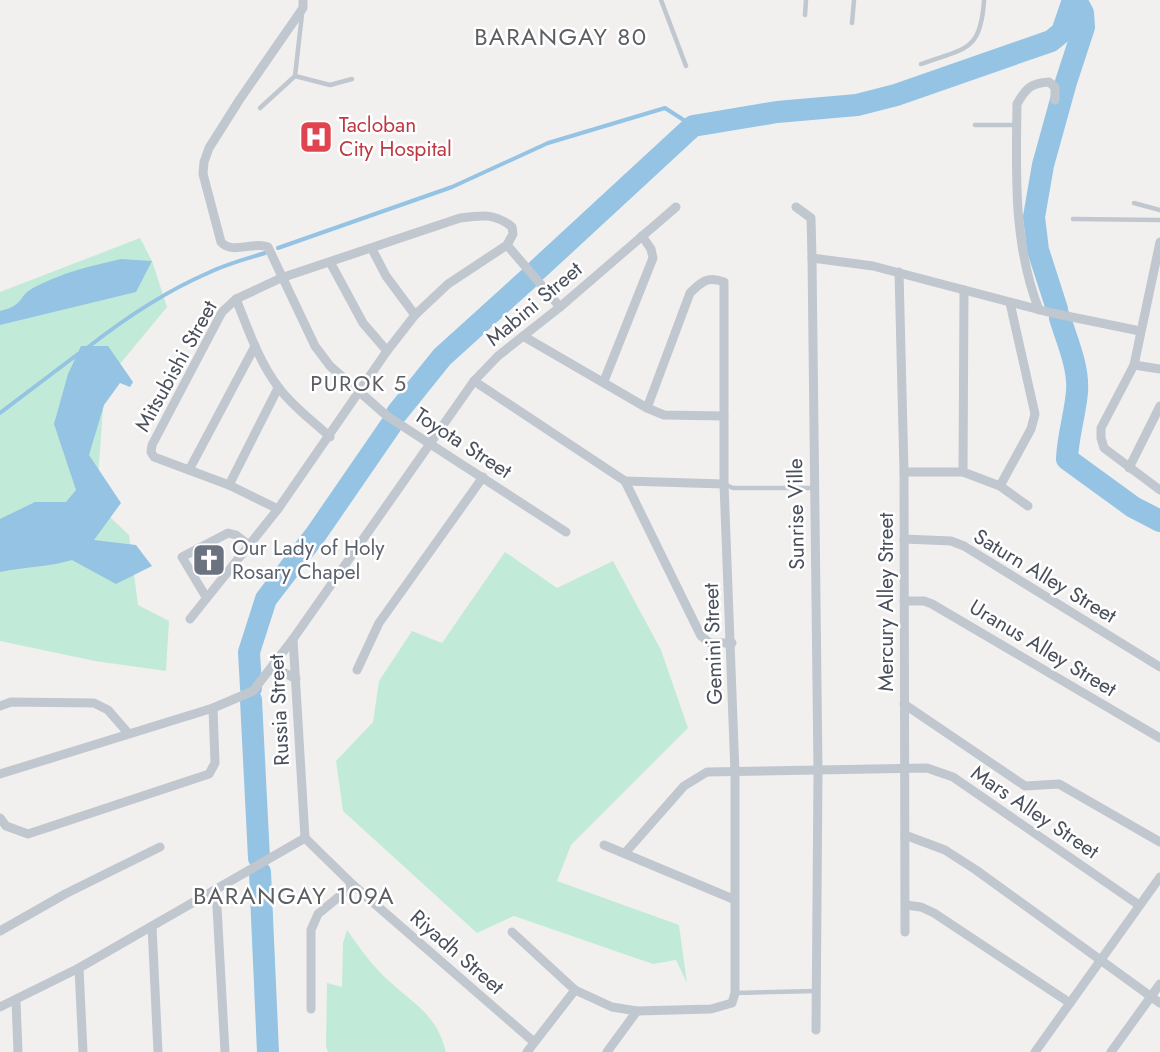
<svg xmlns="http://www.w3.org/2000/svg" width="1160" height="1052" viewBox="0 0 1160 1052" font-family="Jost,sans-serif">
<rect width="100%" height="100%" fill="#f1f0ef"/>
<!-- green -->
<g fill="#c2ead9">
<path d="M140 238 152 261 167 307 105 382 96 504 129 535 138 605 169 621 166 671 95 661 0 641V292Z"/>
<path d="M505 552 557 588 613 561 661 650 688 728 571 845 557 881 679 925 687 983 676 960 653 964 514 916 477 933 343 811 336 761 373 722 379 681 412 631 442 643Z"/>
<path d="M347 930C359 947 373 967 389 981 416 1006 436 1014 446 1052H328L326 1046 327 983 342 987 343 943Z"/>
</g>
<!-- water -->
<g fill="#94c3e3">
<path d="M121 259 152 261 136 292 0 325V311C25 305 17 297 33 288 61 273 90 266 121 259Z"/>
<path d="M81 346H108L133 382 130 387 120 383 104 405 89 455 121 503 94 540 136 545 152 566 116 584 72 560C49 567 24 567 0 572V519L35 502H66L76 490 54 424 68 374Z"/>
</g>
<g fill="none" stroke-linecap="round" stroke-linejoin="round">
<!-- stream -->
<g stroke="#94c3e3" stroke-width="4">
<path d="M278 248 452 187 548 143 665 108 693 126"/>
<path d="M87 348C124 319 164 292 208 273 226 264 246 259 265 253"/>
<path d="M0 413 78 354"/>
</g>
<!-- river -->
<g stroke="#94c3e3" stroke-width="22">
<path d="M536 271 693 126 777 112 857 105 896 95 1051 41 1062 32 1073 0"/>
<path d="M1057 309 1038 250 1034 217 1043 165 1066 82 1084 27 1083 13 1076 0"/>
<path d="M1060 318C1067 341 1079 367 1077 392 1075 415 1068 435 1067 459L1133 507 1160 521"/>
<path d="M397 413 442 357 528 279"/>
<path d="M251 688 249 652 266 599 316 534 391 425"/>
<path d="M251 700 259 858"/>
<path d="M260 872 268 1052"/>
</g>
<!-- lane -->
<g stroke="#c1c7cf" stroke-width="4.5">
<path d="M661 0 686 66"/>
<path d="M805 15 806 0"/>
<path d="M852 23 854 0"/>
<path d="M921 64C965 48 981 52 984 0"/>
<path d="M295 76 330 85 352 79"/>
<path d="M260 108 295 76 302 14"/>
<path d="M975 125H1017"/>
<path d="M1134 203 1160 210"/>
<path d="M1073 219 1160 220"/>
<path d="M724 484 733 488H813"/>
<path d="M735 993 816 991"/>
</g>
<!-- street -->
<g stroke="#c1c7cf" stroke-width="9">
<path d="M303 0V8L240 99 209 148 204 162 203 174 221 242C233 255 252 241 268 247L315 346 330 366 387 416 566 532"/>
<path d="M796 207 811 218 812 258 818 771 816 1030"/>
<path d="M1160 242 1134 365 1101 428V438L1104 448 1160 490"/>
<path d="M507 245 560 307"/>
<path d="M372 249 386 276 415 315"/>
<path d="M812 258 873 266 1052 313 1140 331"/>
<path d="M330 262 363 323 387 351"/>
<path d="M899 272 904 472 905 932"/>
<path d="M964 290 963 472 1000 486 1031 429 1035 414 1010 303"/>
<path d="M236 299C248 329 259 362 279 388 293 407 313 421 330 437"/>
<path d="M1039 310C1013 243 1016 174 1017 104 1026 88 1031 83 1049 82L1055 87V100"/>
<path d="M523 336 647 408 664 415 724 416"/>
<path d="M1134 365 1160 369"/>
<path d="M474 381 625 481"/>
<path d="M604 381 653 258 651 249 642 236"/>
<path d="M1129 468 1160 406"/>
<path d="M189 470 255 346"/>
<path d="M904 472H963"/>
<path d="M625 481 701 636 710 643H732"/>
<path d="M625 481 724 484"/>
<path d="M1000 486 1028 506"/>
<path d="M278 509 229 485 278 388"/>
<path d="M904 539 951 541 964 546 1160 667"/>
<path d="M206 597 182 557 228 533 236 535 250 546"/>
<path d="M904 601H924L932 604 1160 738"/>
<path d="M190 619 278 509 387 351 415 315 448 284 507 245 513 234 512 227C495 213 481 215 460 218L281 278 236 299 222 312 152 445 151 452 154 457 229 485"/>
<path d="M293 639 305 838"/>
<path d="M271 670 285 673 296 679"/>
<path d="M357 670 379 623 483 477"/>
<path d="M904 704 1025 786 1059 784 1160 842"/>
<path d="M0 706 11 702 94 703 108 710 128 733"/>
<path d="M0 774 213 708 253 691 293 639 474 381 498 356 560 307 676 207"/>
<path d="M0 818 6 826 28 834 209 774 215 763 213 708"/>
<path d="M905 835 945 850 976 870 1160 1003"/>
<path d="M305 838 353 885 534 1042"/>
<path d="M604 845 733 899"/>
<path d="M625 853 684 786 707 772 927 768 953 777 1139 905"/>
<path d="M216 889 225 1052"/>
<path d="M906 905 921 907 934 913 1070 1003"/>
<path d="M152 926 158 1052"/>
<path d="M0 931 65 894 160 847"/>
<path d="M512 932 575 990 612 1007 637 1011 711 1009 732 1003 735 993V773L724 484V282C708 276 702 281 690 293L647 408"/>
<path d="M79 968 83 1052"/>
<path d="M16 1001 18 1052"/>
<path d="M0 1007 79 968 305 838"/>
<path d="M311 1009V930L318 914 353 885"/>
<path d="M527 1052 575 990"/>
<path d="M607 1052 637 1011"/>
<path d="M1035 1052 1160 877"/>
<path d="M1111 1052 1160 984"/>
</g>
</g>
<!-- icons -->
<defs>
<symbol id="hospital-square" viewBox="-11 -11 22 22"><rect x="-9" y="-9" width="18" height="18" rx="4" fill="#e0444e" stroke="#fff"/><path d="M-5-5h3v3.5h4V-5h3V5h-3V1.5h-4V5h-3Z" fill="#fff"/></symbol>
<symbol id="church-square" viewBox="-11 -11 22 22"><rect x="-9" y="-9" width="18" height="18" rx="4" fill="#6b7280" stroke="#fff"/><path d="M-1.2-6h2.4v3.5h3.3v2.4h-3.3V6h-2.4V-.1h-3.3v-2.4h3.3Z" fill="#fff"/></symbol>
</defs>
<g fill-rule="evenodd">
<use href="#hospital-square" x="297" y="118" width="38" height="38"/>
<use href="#church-square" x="190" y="541" width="38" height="38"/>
</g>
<g text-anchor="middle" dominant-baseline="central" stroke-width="5" stroke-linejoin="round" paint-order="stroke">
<!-- health labels -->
<g font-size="21" fill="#be3a42" stroke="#fff" text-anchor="start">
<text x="339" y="125">Tacloban<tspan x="339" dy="24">City Hospital</tspan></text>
</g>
<!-- street labels -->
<g font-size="21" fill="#494f5b" stroke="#fff">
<text transform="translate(534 304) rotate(-40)">Mabini Street</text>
<text transform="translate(176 366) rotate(-61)">Mitsubishi Street</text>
<text transform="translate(463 443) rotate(33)">Toyota Street</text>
<text transform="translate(796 514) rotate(-91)">Sunrise Ville</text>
<text transform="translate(1045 576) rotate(31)">Saturn Alley Street</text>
<text transform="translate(886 602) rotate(-90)">Mercury Alley Street</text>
<text transform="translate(713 644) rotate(-92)">Gemini Street</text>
<text transform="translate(1043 648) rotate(31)">Uranus Alley Street</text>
<text transform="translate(279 710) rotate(-93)">Russia Street</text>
<text transform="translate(1035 812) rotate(34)">Mars Alley Street</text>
<text transform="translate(457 952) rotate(41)">Riyadh Street</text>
</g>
<!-- worship labels -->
<g font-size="21" fill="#5b616d" stroke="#fff" text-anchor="start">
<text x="232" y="548">Our Lady of Holy<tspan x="232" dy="24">Rosary Chapel</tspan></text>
</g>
<!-- neighbourhood labels -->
<g font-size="22" letter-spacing="1.5" fill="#5c5e63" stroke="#fff">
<text x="359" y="383">PUROK 5</text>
</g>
<!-- quarter labels -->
<g font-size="24" letter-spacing="1.5" fill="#5c5e63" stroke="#fff">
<text x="561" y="36">BARANGAY 80</text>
<text x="294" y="895">BARANGAY 109A</text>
</g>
</g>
</svg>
